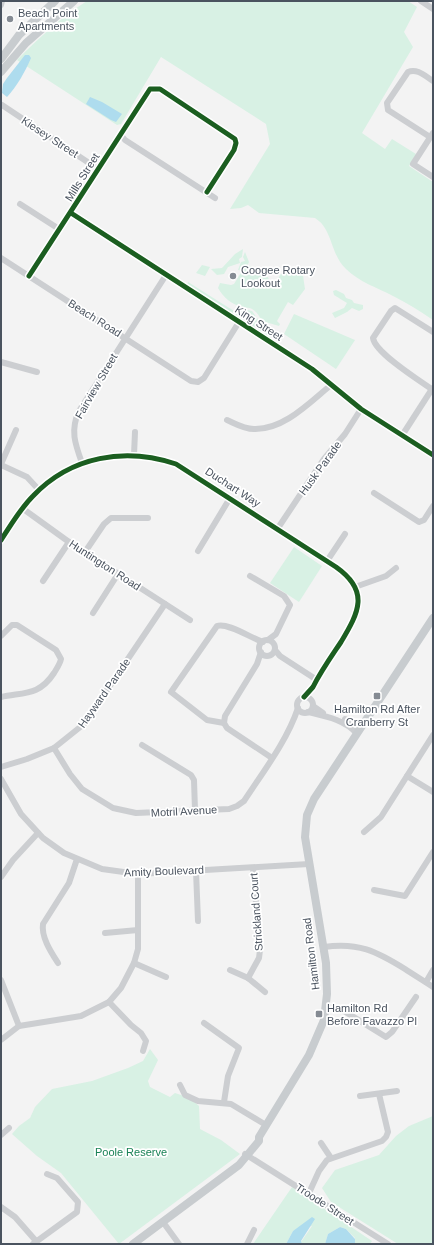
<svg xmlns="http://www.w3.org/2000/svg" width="434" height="1245" viewBox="0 0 434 1245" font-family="Arial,sans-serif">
<rect width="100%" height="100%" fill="#f3f3f3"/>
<!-- green -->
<g fill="#d8f1e4">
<path d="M87 1H408L417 7 404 32 413 47 362 133 385 149 392 139 416 154 409 166 433 182V320C420 311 407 303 393 296 378 288 359 282 346 269 330 254 333 229 315 218L259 213 248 205 241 208 230 209 270 144 266 124 161 57 121 124 117 125 17 60C39 38 61 17 87 1Z"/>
<path d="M243 249 242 257 239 259 240 263 228 267 224 274 217 275 211 269 222 268 235 254Z"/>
<path d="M245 252 249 262 247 266H251C256 271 268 274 269 280H277L281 274 302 269 305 289 293 305 288 302 277 321 280 324 279 326 262 321C259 316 257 312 252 309 249 307 246 308 243 307 232 305 223 297 218 288L220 283 231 285 234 284 242 271 238 270 241 262 245 261 243 257Z"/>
<path d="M202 265 210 267 205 276 196 273Z"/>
<path d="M188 282 234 311 236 308 252 311 260 322 275 331 270 338 187 285Z"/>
<path d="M336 290 344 294 346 298 352 300 354 303 363 305V309L359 311 352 308 347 312 335 318 332 313 344 308 347 303 334 295 333 291Z"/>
<path d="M294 314 355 340 336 369 284 334Z"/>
<path d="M294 547 322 566 299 602 270 583Z"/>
<path d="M150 1049 158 1060 148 1081 150 1087 170 1097 175 1093 190 1098 199 1106 200 1129 221 1140 240 1154 119 1244 61 1173 37 1156 12 1134 19 1126 30 1118 35 1107 52 1089 92 1081 128 1068 143 1061Z"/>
<path d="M433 1116V1244H398L331 1202 322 1188 335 1170 379 1155 396 1136 409 1126Z"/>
<path d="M292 1187 372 1241 370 1244H355V1238L346 1229 340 1227 328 1234 325 1244H302L301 1242 312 1226 293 1231 286 1244H253Z"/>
</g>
<!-- water -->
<g fill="#aedcee">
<path d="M25 55H29L31 58C25 72 17 86 7 97L2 93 3 84 7 78Z"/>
<path d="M90 97 102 102 122 114 116 122 111 120 86 104Z"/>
<path d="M312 1217 315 1219 301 1241 302 1244H286L293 1231Z"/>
<path d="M340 1227 346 1229 355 1239V1244H325L328 1234Z"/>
</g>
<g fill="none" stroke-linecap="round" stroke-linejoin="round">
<!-- minor -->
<g stroke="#ccced1" stroke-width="6">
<path d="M421 1 433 9"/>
<path d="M1 5 2 1"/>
<path d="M2 105 98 169"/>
<path d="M433 133 413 164 433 177"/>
<path d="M121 135 125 140 215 198"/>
<path d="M430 137 388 110 387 103 408 72C417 68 425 76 433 81"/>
<path d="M20 204 59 229"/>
<path d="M71 213 312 369 361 409 433 455"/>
<path d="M1 258 191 381 198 382 204 378 239 322"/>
<path d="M29 276 150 89H160L235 139 236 143 234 150 207 192"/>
<path d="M433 332 395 308 391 311 373 338C375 353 420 381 433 390"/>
<path d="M1 362 37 372"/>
<path d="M227 420C236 424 244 429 254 429 284 430 310 402 331 385"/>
<path d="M403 434 432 389"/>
<path d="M134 455 135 432"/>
<path d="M82 463C75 444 70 430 79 411L166 275"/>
<path d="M1 464 16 430"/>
<path d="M1 465 27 477 39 490"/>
<path d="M374 493 419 522 424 520 433 506"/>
<path d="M22 508 69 542 190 620"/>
<path d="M278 528 324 459 345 434 361 409"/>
<path d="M1 540C11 525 20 509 33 496 71 456 125 447 176 464L336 567C370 591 359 612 341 642 331 657 321 671 313 687L304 697"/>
<path d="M198 551 230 498"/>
<path d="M85 552 104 524 111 518H148"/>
<path d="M327 561 345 534"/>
<path d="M250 576 284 596 290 605 276 634 268 640"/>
<path d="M43 581 69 542"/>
<path d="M355 587 386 576 396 568"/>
<path d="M93 613 118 574"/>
<path d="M1 636 12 625H17L56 650 61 659C60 664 57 668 54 673 39 696 24 692 1 697"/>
<circle cx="267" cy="648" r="8"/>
<path d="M275 650 280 656 317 680"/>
<path d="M261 652 257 664 225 716 224 723 227 728 272 758"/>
<circle cx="305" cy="705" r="8"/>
<path d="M313 706 323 713"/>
<path d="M308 712C325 716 346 720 357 734"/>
<path d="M345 719 362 727"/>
<path d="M224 723 207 720 171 692 217 626C227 622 251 638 263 642"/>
<path d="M142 745 191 775 194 780 195 810"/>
<path d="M54 748 70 774 82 789 113 808 136 813 229 809 237 806 244 801C263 772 287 741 298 708"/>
<path d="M1 767 27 759 54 748 84 724 165 604"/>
<path d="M407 776 433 792"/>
<path d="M1 779 21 814 43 838 64 853 102 869 138 874 309 864"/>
<path d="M364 832 381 817 433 735"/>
<path d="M196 871 198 921"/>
<path d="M1 877 13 860 38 833"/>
<path d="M374 890 405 896 433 852"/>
<path d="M105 933 138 930"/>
<path d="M324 947C358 942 376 951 405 969 414 975 424 981 433 987"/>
<path d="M58 963C51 952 41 937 43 924L69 883 77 859"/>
<path d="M134 963 166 977"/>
<path d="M230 970 248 978 265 992"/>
<path d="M248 978 259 958 260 950 253 868"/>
<path d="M1 980 19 1026"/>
<path d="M426 982 433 970"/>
<path d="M109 1002 131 1025 141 1033 146 1041 143 1051"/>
<path d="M326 1006 344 1011 386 1037 392 1032 416 997"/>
<path d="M204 1023 239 1048 228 1076 224 1102"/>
<path d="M1 1040 19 1026 81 1016 109 1002 121 988 134 963 138 949V874"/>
<path d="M180 1085 185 1095 198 1101 231 1104 266 1125"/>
<path d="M360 1096 397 1091"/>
<path d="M1 1135 9 1128"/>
<path d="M321 1143 331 1158"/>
<path d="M245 1154 388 1244"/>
<path d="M309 1193 319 1171 327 1160 382 1141 386 1137 388 1132 379 1094"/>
<path d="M1 1207 15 1217 36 1241"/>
<path d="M163 1222 179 1244"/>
<path d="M33 1244 77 1212 78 1202 57 1178 47 1174"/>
<path d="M247 1244 254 1230"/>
</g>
<!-- major -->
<g stroke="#c8cccf" stroke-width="8">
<path d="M1 59 19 35 55 1"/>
<path d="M1 72 26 43 74 1"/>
<path d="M133 1244 239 1165 259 1141V1137L309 1055 324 1020 327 994 326 963 305 837 307 815 314 799 433 618"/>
</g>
<defs>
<g id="cycleway">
<path d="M71 213 312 369 361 409 433 455"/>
<path d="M29 276 150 89H160L235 139 236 143 234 150 207 192"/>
<path d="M1 540C11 525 20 509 33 496 71 456 125 447 176 464L336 567C370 591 359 612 341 642 331 657 321 671 313 687L304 697"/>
</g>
</defs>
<!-- cycleway casing -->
<use href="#cycleway" stroke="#fff" stroke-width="8"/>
<!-- cycleway -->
<use href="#cycleway" stroke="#1b5e20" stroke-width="5"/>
</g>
<!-- markers -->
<g fill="#858b93" stroke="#fff" stroke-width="1.5">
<circle cx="10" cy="19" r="4"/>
<circle cx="233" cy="276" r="4"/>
<rect x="373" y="692" width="8" height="8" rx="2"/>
<rect x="315" y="1010" width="8" height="8" rx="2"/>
</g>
<g text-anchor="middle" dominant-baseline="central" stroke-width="3.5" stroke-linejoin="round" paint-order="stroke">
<!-- poi labels -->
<g font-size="11" fill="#4a535f" stroke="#fff" text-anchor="start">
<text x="18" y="13">Beach Point<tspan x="18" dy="13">Apartments</tspan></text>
<text x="241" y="270">Coogee Rotary<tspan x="241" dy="13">Lookout</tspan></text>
<text x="377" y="709" text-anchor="middle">Hamilton Rd After<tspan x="377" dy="13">Cranberry St</tspan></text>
<text x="327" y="1008">Hamilton Rd<tspan x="327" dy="13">Before Favazzo Pl</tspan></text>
</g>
<!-- street labels -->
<g font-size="11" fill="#4a535f" stroke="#fff">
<text transform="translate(50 137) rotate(33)">Kiesey Street</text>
<text transform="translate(82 177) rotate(-58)">Mills Street</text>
<text transform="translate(95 318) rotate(32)">Beach Road</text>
<text transform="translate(259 323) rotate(33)">King Street</text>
<text transform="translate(96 386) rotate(-60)">Fairview Street</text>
<text transform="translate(320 468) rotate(-54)">Husk Parade</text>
<text transform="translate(233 487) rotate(33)">Duchart Way</text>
<text transform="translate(105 565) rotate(33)">Huntington Road</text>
<text transform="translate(104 693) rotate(-55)">Hayward Parade</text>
<text transform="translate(184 811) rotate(-3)">Motril Avenue</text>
<text transform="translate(164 871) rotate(-2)">Amity Boulevard</text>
<text transform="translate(256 912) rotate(-94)">Strickland Court</text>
<text transform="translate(311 954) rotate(-97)">Hamilton Road</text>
<text transform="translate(325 1204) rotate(33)">Troode Street</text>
</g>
<!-- park labels -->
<g font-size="11" fill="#198255" stroke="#fff">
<text x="131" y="1152">Poole Reserve</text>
</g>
</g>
<!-- border -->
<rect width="434" height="1245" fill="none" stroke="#4a535f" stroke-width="4"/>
</svg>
